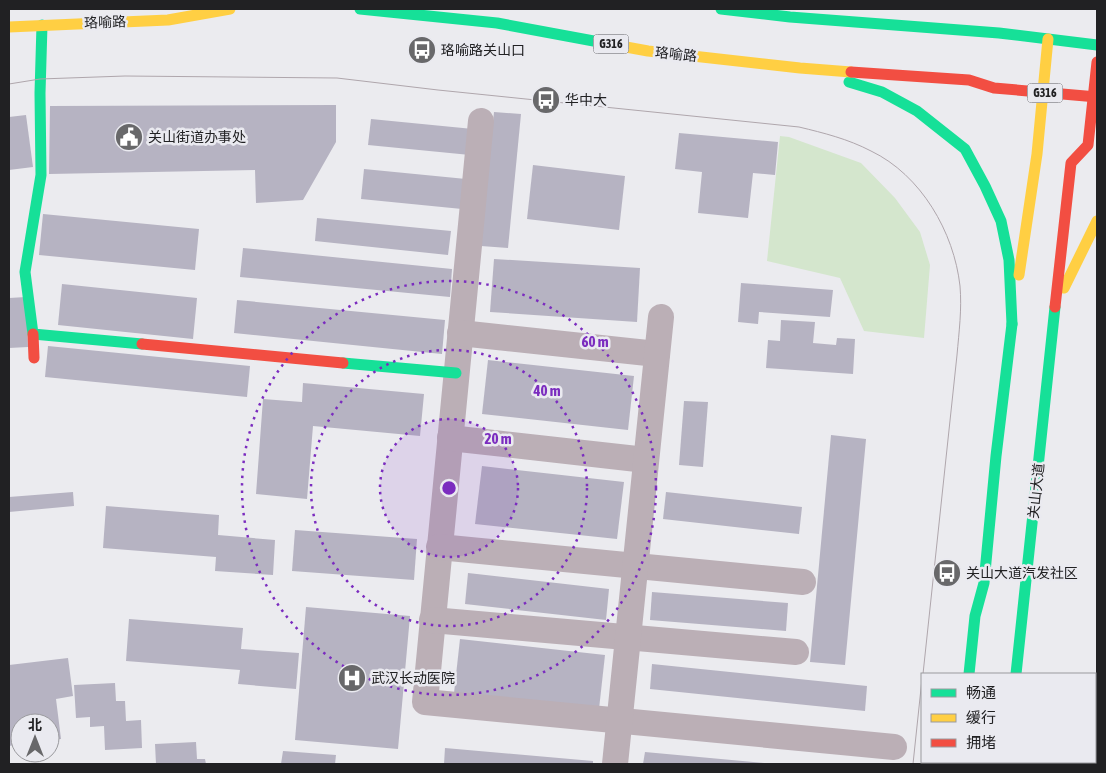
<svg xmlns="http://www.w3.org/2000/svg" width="1106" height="773" viewBox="0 0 1106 773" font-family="'Asap Condensed','Noto Sans SC',sans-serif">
<rect width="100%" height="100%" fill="#ebebef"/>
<!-- green -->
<path fill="#d4e6cd" d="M780 136 789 137 861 163 895 198 920 232 930 265 924 338 864 331 840 278 767 261Z"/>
<!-- building -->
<g fill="#b6b3c2">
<path d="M336 105V142L303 200 256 203 255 170 49 174 50 106Z"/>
<path d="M494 112 521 114 508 248 481 246Z"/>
<path d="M26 115 33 167 9 170V117Z"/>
<path d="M371 119 473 129 470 155 368 145Z"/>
<path d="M679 133 778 142 775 175 753 173 748 218 698 213 702 172 675 169Z"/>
<path d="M533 165 625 176 619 230 527 219Z"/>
<path d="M364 169 466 179 462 209 361 199Z"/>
<path d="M43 214 199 229 195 270 39 255Z"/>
<path d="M317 218 451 231 448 255 315 241Z"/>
<path d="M243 248 452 269 450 297 240 277Z"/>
<path d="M494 259 640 268 637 322 490 312Z"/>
<path d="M741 283 833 290 830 317 759 312 758 324 738 322Z"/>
<path d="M62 284 197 298 193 339 58 325Z"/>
<path d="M26 297 28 347 9 348V298Z"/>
<path d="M237 300 445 320 442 354 234 333Z"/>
<path d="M781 320 815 322 813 343 836 345 837 338 855 339 853 374 766 368 768 340 780 341Z"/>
<path d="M48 346 250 366 247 397 45 377Z"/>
<path d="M488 360 634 376 628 430 482 414Z"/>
<path d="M303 383 424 394 420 436 313 426 307 499 256 494 263 399 302 402Z"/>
<path d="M684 401 708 402 703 467 679 465Z"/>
<path d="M831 435 866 439 845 665 810 662Z"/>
<path d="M482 466 624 482 617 539 475 524Z"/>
<path d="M73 492 74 506 9 512V497Z"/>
<path d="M666 492 802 507 799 534 663 519Z"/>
<path d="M106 506 219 515 218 535 275 540 273 575 215 571 216 557 103 548Z"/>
<path d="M295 530 417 539 414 580 292 571Z"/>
<path d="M468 573 609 589 606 620 465 604Z"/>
<path d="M652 592 788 603 786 631 650 620Z"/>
<path d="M306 607 410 616 398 749 295 740Z"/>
<path d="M129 619 243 628 241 649 299 653 296 689 238 684 240 670 126 661Z"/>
<path d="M460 639 605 655 599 709 454 693Z"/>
<path d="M68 658 73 696 56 699 61 739 50 740V723H20V744L9 746V665Z"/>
<path d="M652 664 867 686 865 711 650 689Z"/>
<path d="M115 683 116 701H125L126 721 141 720 142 748 105 750 104 726 90 727V717L76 718 74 685Z"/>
<path d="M196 742 197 759H205L206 764H156L155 744Z"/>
<path d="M445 748 593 761V764H444Z"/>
<path d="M283 751 336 755 335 764H281Z"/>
<path d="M645 752 764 763V764H643Z"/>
</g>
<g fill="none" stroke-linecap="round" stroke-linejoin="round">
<!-- street -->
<g stroke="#bbafb6" stroke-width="26">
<path d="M481 121 425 702 894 747"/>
<path d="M460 333 657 354"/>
<path d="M450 438 646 460"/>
<path d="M439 547 803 582"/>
<path d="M432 620 796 652"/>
<path d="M615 764 661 317"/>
</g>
<!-- fast -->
<g stroke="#16e098" stroke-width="11">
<path d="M360 9 497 23 626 47"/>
<path d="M721 9 790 17 999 33 1097 45"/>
<path d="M42 25 40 93 41 175 25 272 33 334 142 344"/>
<path d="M849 82 882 92 917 111 965 149 985 186 1001 221 1009 260 1012 324"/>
<path d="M343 363 456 373"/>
<path d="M969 674 975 616 984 583 996 456 1012 324"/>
<path d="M1016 674 1055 307"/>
<path d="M959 762V764"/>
</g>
<!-- slow -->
<g stroke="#ffcf43" stroke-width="11">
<path d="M9 27 168 20 230 9"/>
<path d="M626 47 648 51 800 68 851 72"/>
<path d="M1019 275 1037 154 1048 39"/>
<path d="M1064 288 1097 221"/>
</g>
<!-- jam -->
<g stroke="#f24e42" stroke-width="11">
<path d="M851 72 969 80 994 88 1097 97"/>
<path d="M1055 307 1071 163 1088 145 1097 62"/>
<path d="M33 334 34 358"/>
<path d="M142 344 343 363"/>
<path d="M1007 762V764"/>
</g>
<!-- tram -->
<g stroke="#afa6ac" stroke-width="1">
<path d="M9 84 40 79 125 76 337 78 438 90 799 127C824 133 848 139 871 151 921 175 954 232 960 286 962 309 959 332 957 355L923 674"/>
<path d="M913 764 922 679"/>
</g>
</g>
<!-- distance rings -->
<circle cx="449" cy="488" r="69" fill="#7b2cbf" fill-opacity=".12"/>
<g fill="none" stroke="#7b2cbf" stroke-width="2.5" stroke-dasharray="2.5 5">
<circle cx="449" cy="488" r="69"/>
<circle cx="449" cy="488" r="138"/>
<circle cx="449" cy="488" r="207"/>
</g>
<!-- icons -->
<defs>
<symbol id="bus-disc" viewBox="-11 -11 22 22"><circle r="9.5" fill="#68686a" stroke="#eaeaf0"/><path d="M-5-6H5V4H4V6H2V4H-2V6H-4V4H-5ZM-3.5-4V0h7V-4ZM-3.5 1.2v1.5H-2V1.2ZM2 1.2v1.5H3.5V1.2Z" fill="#fff"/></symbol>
<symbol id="civic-disc" viewBox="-11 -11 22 22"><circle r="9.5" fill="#68686a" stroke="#eaeaf0"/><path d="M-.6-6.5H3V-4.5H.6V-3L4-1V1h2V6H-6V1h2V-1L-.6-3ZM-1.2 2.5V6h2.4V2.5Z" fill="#fff"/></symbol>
<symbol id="hospital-disc" viewBox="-11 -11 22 22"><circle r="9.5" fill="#68686a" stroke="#eaeaf0"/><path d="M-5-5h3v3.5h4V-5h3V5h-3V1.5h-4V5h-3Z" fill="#fff"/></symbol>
</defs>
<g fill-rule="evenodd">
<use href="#bus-disc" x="406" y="34" width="32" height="32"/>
<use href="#bus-disc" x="530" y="84" width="32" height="32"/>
<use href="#civic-disc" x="113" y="121" width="32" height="32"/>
<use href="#bus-disc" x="931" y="557" width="32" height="32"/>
<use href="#hospital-disc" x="336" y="662" width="32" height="32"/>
</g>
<g text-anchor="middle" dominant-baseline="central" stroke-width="5" stroke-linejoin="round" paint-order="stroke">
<!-- shield labels -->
<g fill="#eaeaf0" stroke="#5d5d60" stroke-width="1">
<rect x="593.5" y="34.5" width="35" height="19" rx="4"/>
<rect x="1027.5" y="83.5" width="35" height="19" rx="4"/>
</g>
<g font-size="12" font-weight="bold" fill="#212123">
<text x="611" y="44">G316</text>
<text x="1045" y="93">G316</text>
</g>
<!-- street labels -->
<g font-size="14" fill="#212123" stroke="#eaeaf0">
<text transform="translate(105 22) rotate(-2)">珞喻路</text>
<text transform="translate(676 54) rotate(6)">珞喻路</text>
<text transform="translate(1036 491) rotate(-84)">关山大道</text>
</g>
<!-- poi labels -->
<g font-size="14" fill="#212123" stroke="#eaeaf0" text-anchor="start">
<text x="441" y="50">珞喻路关山口</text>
<text x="565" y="100">华中大</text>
<text x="148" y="137">关山街道办事处</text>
<text x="966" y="573">关山大道汽发社区</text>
<text x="371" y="678">武汉长动医院</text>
</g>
</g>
<circle cx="449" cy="488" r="8" fill="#7b2cbf" stroke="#eaeaf0" stroke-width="2.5"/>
<g font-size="15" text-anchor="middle" font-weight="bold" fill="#7b2cbf" stroke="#eaeaf0" stroke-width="5" stroke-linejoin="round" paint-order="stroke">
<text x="595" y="347">60 m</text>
<text x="547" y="396">40 m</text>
<text x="498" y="444">20 m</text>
</g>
<!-- border -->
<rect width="1106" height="773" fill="none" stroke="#212123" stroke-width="20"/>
<!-- legend -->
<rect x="921" y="673" width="175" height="90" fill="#eaeaf0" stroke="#9a9a9e"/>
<rect x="931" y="689" width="25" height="8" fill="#16e098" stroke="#9a9a9e"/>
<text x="966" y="698" font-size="15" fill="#212123">畅通</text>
<rect x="931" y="714" width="25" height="8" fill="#ffcf43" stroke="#9a9a9e"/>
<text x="966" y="723" font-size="15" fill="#212123">缓行</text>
<rect x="931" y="739" width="25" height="8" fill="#f24e42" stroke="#9a9a9e"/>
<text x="966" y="748" font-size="15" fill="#212123">拥堵</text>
<!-- north arrow -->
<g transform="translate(35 738)"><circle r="24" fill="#eaeaf0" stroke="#9a9a9e"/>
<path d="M0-4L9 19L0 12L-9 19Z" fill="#68686a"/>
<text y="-8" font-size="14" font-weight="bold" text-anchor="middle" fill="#212123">北</text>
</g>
</svg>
